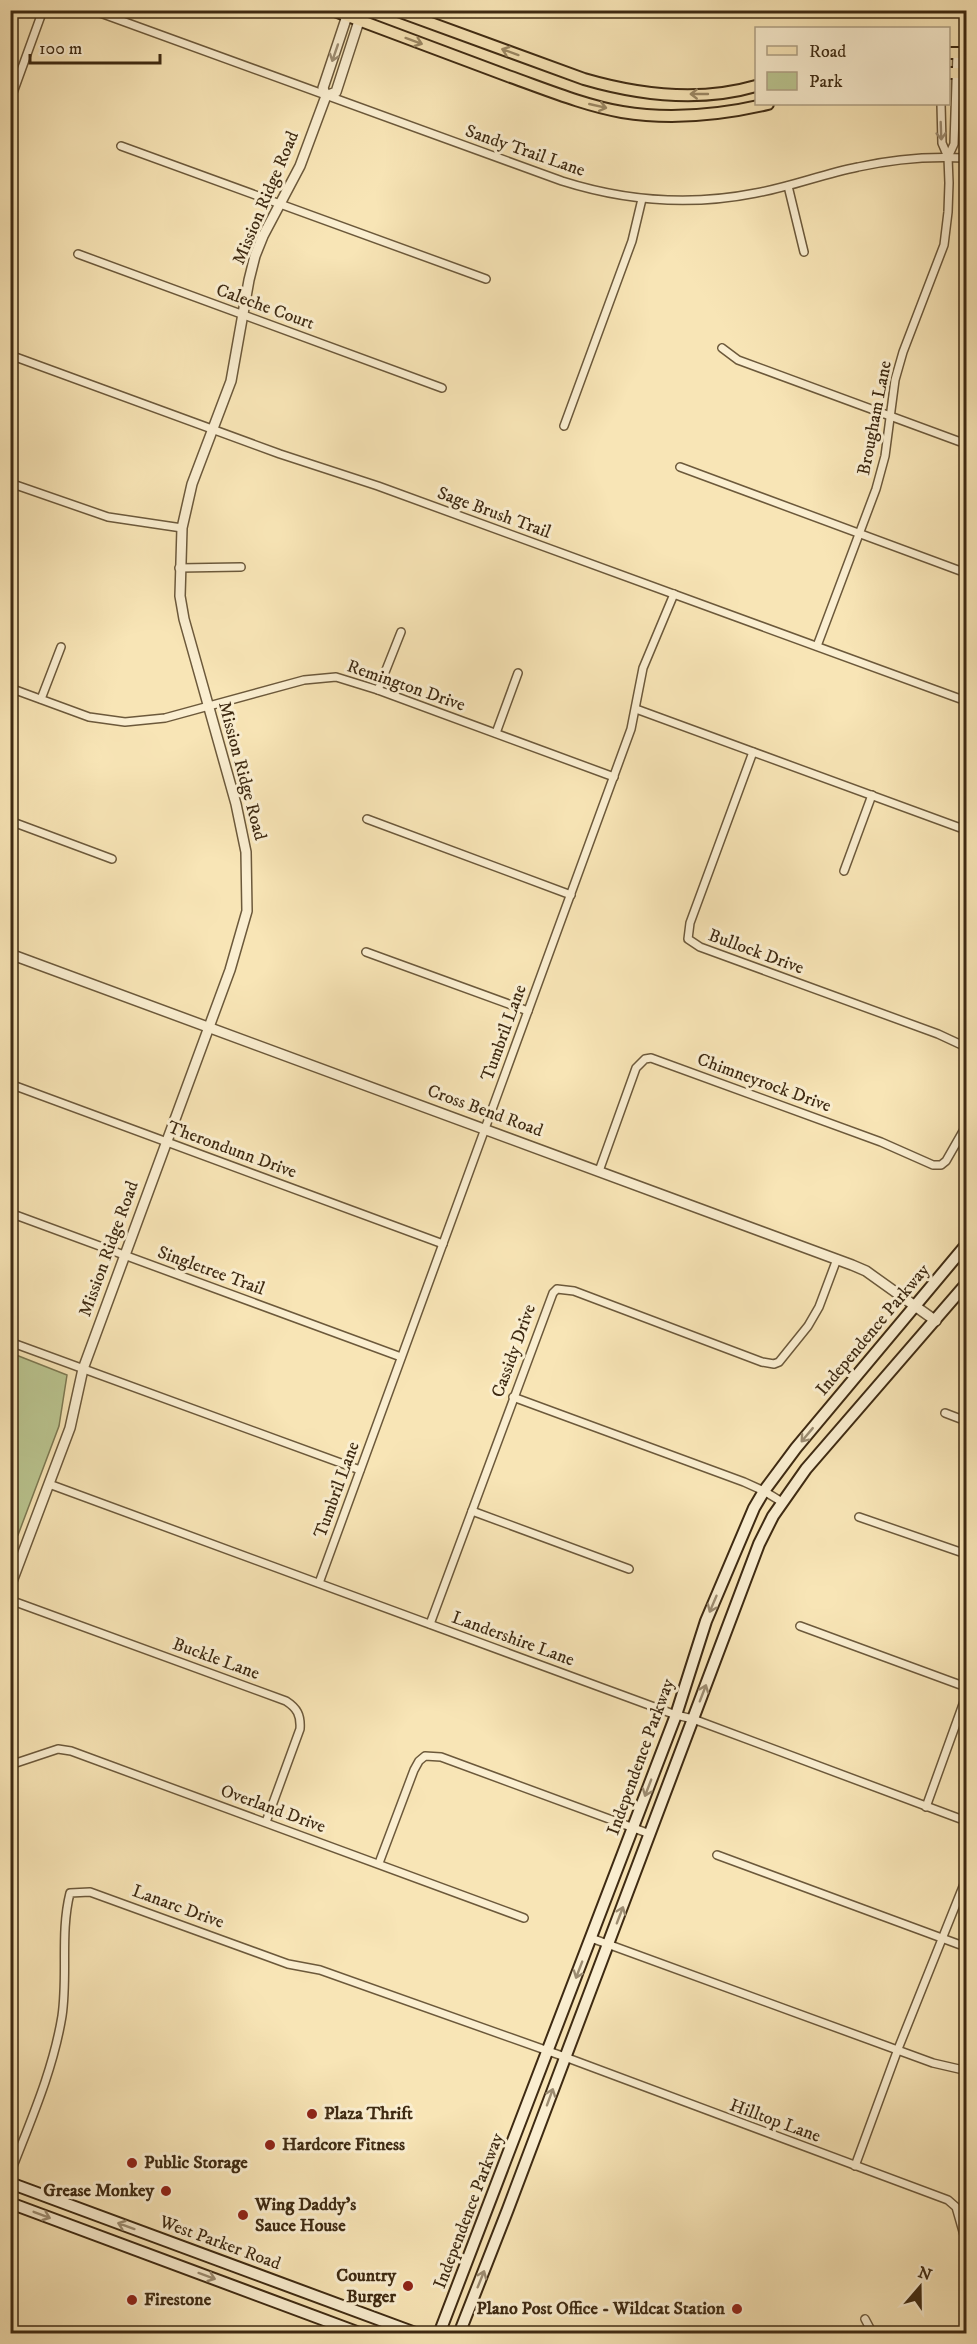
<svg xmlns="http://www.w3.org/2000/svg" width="977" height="2344" viewBox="0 0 977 2344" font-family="'IM FELL DW Pica',serif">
<rect width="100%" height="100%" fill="#f8e5b6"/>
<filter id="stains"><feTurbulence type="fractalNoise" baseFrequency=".00333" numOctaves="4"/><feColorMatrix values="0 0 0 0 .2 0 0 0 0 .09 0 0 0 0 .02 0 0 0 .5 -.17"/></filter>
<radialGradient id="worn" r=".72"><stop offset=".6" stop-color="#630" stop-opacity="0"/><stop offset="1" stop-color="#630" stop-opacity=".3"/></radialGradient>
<!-- park -->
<path fill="#bac590" stroke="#7c7851" stroke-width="1.5" d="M11 1353 67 1375 59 1426 18 1535 10 1532Z"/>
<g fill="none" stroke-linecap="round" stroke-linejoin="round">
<defs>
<g id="minor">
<path d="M92 10 562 181C625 201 691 206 756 193 790 187 823 174 858 167 893 159 930 156 966 158"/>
<path d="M651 10 669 12 698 10"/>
<path d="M10 101 43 10"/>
<path d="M121 146 486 279"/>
<path d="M948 157 954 144 957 53"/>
<path d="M788 186 804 252"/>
<path d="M78 254 442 388"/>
<path d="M722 348 738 360 966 444"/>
<path d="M10 355 280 454 378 486 966 701"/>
<path d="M564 426 632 241 642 199"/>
<path d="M680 467 966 573"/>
<path d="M10 483 108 517 182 528"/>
<path d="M179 568 241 567"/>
<path d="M817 646 876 489 885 456 895 380 903 352 944 245 948 212 949 183 948 157 942 143 941 104"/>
<path d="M10 688 89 717 125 722 165 718 304 680 336 677 378 690 614 777"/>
<path d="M378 690 401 632"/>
<path d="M41 699 61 647"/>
<path d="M636 709 966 830"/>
<path d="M496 733 518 673"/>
<path d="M753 752 690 923 688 939 700 947 938 1034 966 1047"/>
<path d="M367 819 571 895"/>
<path d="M10 821 112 859"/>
<path d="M844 871 872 795"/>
<path d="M366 952 528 1011"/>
<path d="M10 1084 443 1244"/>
<path d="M599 1171 636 1068 645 1059 651 1058 881 1142 933 1165H941L946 1161 966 1126"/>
<path d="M10 1213 401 1357"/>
<path d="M10 1342 360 1470"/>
<path d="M513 1397 744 1482 764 1491 782 1502"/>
<path d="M945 1413 966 1421"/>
<path d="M49 1484 676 1715 693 1719 966 1821"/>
<path d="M472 1511 629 1569"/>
<path d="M859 1517 966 1554"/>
<path d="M319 1583 631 729 643 668 674 594"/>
<path d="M10 1600 286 1701C297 1708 301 1715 300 1729L266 1822"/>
<path d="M430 1624 553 1293 557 1289 574 1291 762 1362 774 1364 779 1362 808 1326 819 1307 837 1259"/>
<path d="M800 1626 966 1687"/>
<path d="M10 1765 58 1749 71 1751 524 1918"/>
<path d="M926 1807 966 1696"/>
<path d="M717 1855 966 1947"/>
<path d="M379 1863 414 1770 419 1761 425 1756 441 1757 650 1834"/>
<path d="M591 1938 933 2063 959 2069"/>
<path d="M855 2166 898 2049 966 1879"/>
<path d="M10 2174C30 2122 53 2071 62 2016 68 1975 60 1933 70 1893L90 1892 288 1964 320 1970 565 2057 948 2200 956 2207 966 2242"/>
<path d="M865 2319 873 2334"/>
</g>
<g id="tertiary">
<path d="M326 96 336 92 359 21 360 10"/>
<path d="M10 954 852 1265 866 1271 936 1321"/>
<path d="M10 1587 70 1428 83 1369 230 970 247 911 246 852 236 804 184 619 180 596 182 528 192 484 231 381 249 280 255 256 263 236 300 166 326 96 323 88 347 16 351 10"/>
</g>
<g id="secondary">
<path d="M10 2183 418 2334"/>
<path d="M10 2203 362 2334"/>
<path d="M439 2334 676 1715 706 1621 754 1508 764 1491 796 1448 966 1245"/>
<path d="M459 2334 508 2209 759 1544 773 1516 806 1469 966 1284"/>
</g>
<g id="primary">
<path d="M332 10C391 32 449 54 508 76 545 89 583 105 622 112 670 120 721 115 768 104"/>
<path d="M395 10 584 79C639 95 701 102 756 86"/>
<path d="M948 53H966"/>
<path d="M948 73H966"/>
</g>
</defs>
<!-- minor casing -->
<use href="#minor" stroke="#6c593b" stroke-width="10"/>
<!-- tertiary casing -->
<use href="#tertiary" stroke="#6c593b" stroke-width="12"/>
<!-- secondary casing -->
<use href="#secondary" stroke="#3e2a12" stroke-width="14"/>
<!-- primary casing -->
<use href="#primary" stroke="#3e2a12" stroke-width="14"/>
<!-- minor -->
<use href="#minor" stroke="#faeed0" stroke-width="7"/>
<!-- tertiary -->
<use href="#tertiary" stroke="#faeed0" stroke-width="9"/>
<!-- secondary -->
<use href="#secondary" stroke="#faeed0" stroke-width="10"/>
<!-- primary -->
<use href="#primary" stroke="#f8e5b6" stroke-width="10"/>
</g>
<!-- one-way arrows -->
<defs><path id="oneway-shaft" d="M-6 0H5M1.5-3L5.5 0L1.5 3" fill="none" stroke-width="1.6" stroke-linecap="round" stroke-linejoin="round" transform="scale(1.5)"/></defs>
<g stroke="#9b8864">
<use href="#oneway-shaft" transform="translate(414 41) rotate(20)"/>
<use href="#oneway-shaft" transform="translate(510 52) rotate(-160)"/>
<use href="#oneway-shaft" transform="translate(699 94) rotate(180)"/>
<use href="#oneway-shaft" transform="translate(598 106) rotate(13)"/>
</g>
<g stroke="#9c8c71">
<use href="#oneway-shaft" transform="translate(335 53) rotate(109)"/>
<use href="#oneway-shaft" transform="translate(941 131) rotate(88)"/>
<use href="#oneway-shaft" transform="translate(807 1435) rotate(130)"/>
<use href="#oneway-shaft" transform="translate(713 1604) rotate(113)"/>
<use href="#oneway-shaft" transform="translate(703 1693) rotate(-69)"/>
<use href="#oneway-shaft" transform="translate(648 1788) rotate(111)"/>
<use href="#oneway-shaft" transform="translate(620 1915) rotate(-69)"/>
<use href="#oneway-shaft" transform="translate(579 1970) rotate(111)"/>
<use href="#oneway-shaft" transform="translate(550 2097) rotate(-70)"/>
<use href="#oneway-shaft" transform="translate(42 2215) rotate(21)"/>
<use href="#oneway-shaft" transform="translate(126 2226) rotate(-160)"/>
<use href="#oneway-shaft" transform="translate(207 2276) rotate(20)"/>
<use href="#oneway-shaft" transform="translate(481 2279) rotate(-68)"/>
</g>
<!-- markers -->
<g fill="#8f2418" stroke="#faeed0" stroke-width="2">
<circle cx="312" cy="2114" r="6"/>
<circle cx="270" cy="2145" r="6"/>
<circle cx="132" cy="2163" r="6"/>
<circle cx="166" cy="2191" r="6"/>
<circle cx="243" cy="2215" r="6"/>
<circle cx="408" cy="2286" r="6"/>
<circle cx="132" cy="2300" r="6"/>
<circle cx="737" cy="2309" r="6"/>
</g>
<g text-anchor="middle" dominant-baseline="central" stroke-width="6" stroke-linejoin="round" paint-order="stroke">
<!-- street labels -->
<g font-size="18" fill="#3e2a12" stroke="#faeed0">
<text transform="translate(525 151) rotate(19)">Sandy Trail Lane</text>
<text transform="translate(266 198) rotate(-67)">Mission Ridge Road</text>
<text transform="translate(265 307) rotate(20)">Caleche Court</text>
<text transform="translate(875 418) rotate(-79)">Brougham Lane</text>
<text transform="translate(494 513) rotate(20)">Sage Brush Trail</text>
<text transform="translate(406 686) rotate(19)">Remington Drive</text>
<text transform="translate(242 771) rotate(75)">Mission Ridge Road</text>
<text transform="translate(756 952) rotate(20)">Bullock Drive</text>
<text transform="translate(504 1033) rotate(-70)">Tumbril Lane</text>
<text transform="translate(764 1083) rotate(20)">Chimneyrock Drive</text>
<text transform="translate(485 1111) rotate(20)">Cross Bend Road</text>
<text transform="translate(232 1150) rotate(20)">Therondunn Drive</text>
<text transform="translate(109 1249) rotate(-70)">Mission Ridge Road</text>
<text transform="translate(211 1271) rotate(20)">Singletree Trail</text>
<text transform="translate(873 1330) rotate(-50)">Independence Parkway</text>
<text transform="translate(514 1351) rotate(-70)">Cassidy Drive</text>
<text transform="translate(337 1490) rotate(-70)">Tumbril Lane</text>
<text transform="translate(513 1639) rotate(20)">Landershire Lane</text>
<text transform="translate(216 1659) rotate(20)">Buckle Lane</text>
<text transform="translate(641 1757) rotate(-70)">Independence Parkway</text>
<text transform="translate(273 1809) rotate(20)">Overland Drive</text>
<text transform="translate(178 1907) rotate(20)">Lanarc Drive</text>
<text transform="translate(775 2121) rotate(20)">Hilltop Lane</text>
<text transform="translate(469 2211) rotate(-69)">Independence Parkway</text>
<text transform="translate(220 2243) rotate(20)">West Parker Road</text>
</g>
<!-- poi labels -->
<g font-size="18" font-weight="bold" fill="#3e2a12" stroke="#faeed0" text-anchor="start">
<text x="324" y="2114">Plaza Thrift</text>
<text x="282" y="2145">Hardcore Fitness</text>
<text x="144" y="2163">Public Storage</text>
<text x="154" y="2191" text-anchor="end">Grease Monkey</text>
<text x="255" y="2205">Wing Daddy's<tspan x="255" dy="21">Sauce House</tspan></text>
<text x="396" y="2276" text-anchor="end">Country<tspan x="396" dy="21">Burger</tspan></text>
<text x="144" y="2300">Firestone</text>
<text x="725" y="2309" text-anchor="end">Plano Post Office - Wildcat Station</text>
</g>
</g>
<!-- margin -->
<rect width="977" height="2344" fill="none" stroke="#f8e5b6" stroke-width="36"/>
<rect x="12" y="12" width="953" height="2320" fill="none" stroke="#3e2a12" stroke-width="3"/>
<rect x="18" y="18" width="941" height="2308" fill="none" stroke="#3e2a12" stroke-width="1.5"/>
<!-- legend -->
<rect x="755" y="27" width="195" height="78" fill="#faeed0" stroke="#afa084" stroke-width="1.5"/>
<rect x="767" y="46" width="30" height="9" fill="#f8e5b6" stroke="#afa084" stroke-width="1.5"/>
<text x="809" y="57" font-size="18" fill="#3e2a12">Road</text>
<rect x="767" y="72" width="30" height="18" fill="#bac590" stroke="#afa084" stroke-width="1.5"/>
<text x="809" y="87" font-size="18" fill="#3e2a12">Park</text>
<!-- north arrow -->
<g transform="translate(920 2287) rotate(20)" stroke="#faeed0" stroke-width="4.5" paint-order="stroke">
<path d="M0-4.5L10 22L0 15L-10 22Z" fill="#3e2a12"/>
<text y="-9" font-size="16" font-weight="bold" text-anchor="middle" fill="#3e2a12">N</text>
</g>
<!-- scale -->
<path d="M30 54v9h130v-9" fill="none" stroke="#3e2a12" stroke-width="3"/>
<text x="39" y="54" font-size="18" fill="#3e2a12" stroke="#faeed0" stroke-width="4.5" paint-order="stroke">100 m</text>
<rect width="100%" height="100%" filter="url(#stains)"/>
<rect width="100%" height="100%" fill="url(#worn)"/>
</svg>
